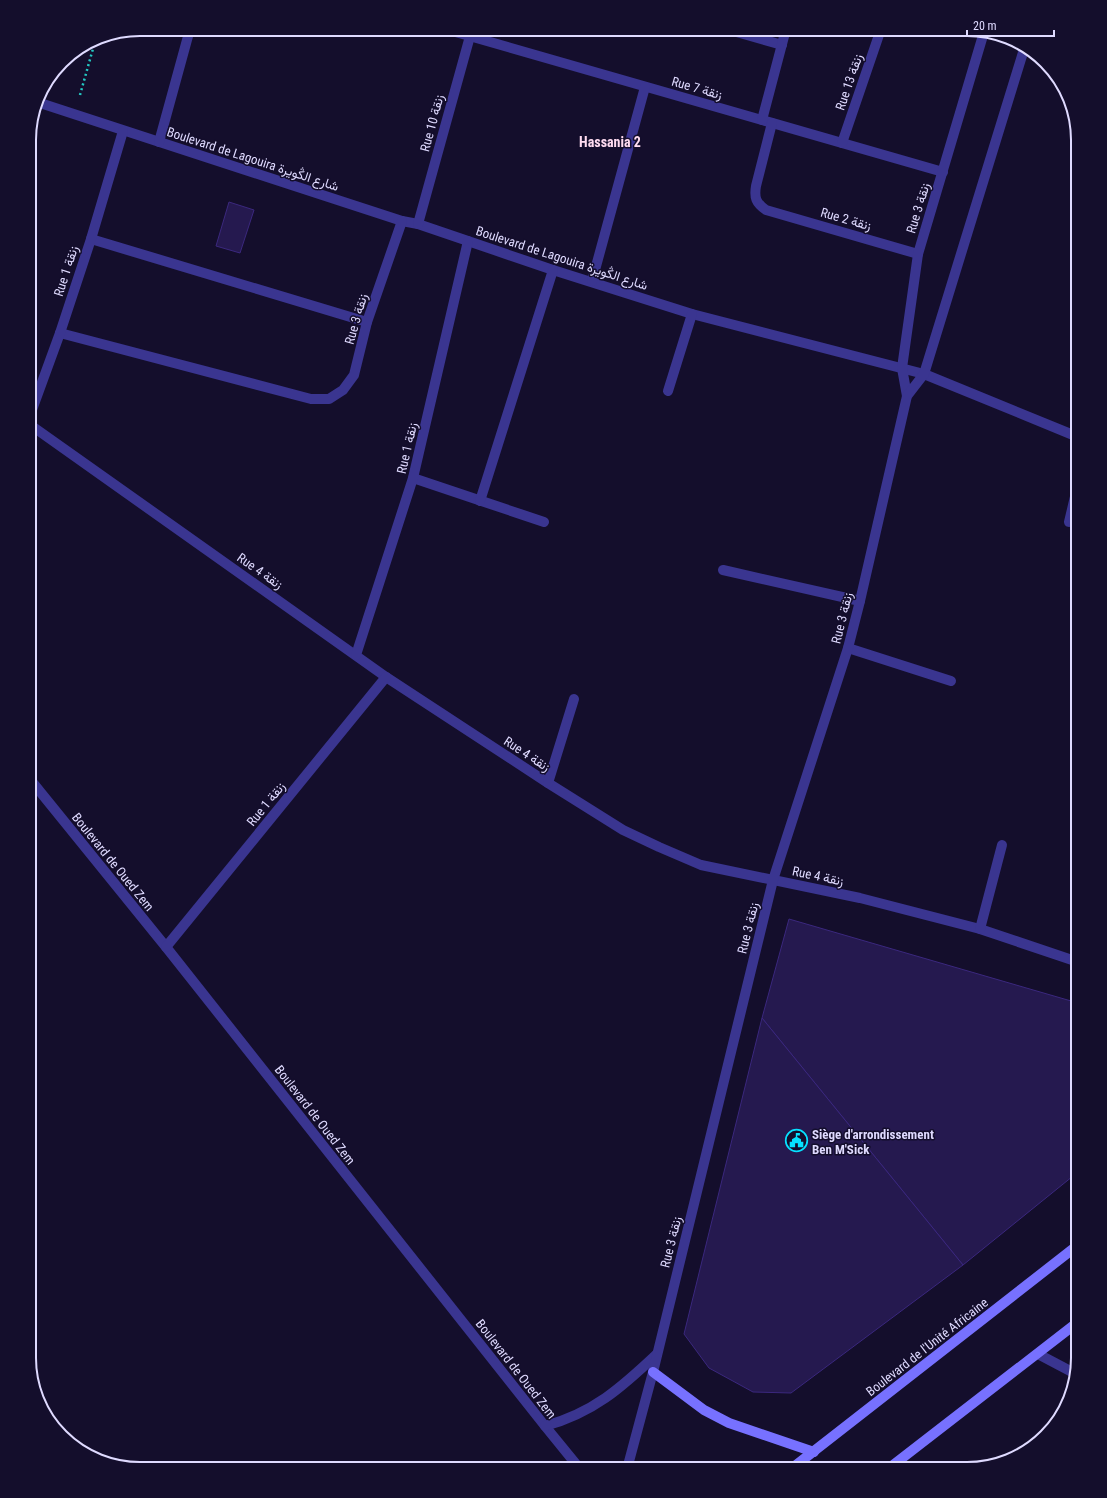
<svg xmlns="http://www.w3.org/2000/svg" width="1107" height="1498" viewBox="0 0 1107 1498" font-family="'Roboto Condensed',Vazirmatn,sans-serif">
<rect width="100%" height="100%" fill="#140e2c"/>
<!-- building -->
<g fill="#25194f" stroke="#3b287e">
<path d="M229 202 254 210 240 253 216 246Z"/>
<path d="M789 919 1078 1003V1172L963 1265 762 1018Z"/>
<path d="M762 1018 963 1265 791 1393 753 1392 709 1368 684 1334Z"/>
</g>
<g fill="none" stroke-linecap="round" stroke-linejoin="round">
<!-- path -->
<path stroke="#24c9c3" stroke-width="2.5" stroke-dasharray="2 3" stroke-linecap="butt" d="M80 95 96 38"/>
<!-- street -->
<g stroke="#3a3590" stroke-width="10">
<path d="M445 29 943 172"/>
<path d="M726 29 782 45"/>
<path d="M37 102 402 221 418 224 553 270 692 314 924 374 1078 437"/>
<path d="M762 120 786 29"/>
<path d="M772 123 756 186C754 198 756 203 766 210L918 254"/>
<path d="M159 142 190 29"/>
<path d="M842 143 881 29"/>
<path d="M418 224 472 29"/>
<path d="M91 239 367 322"/>
<path d="M592 281 645 87"/>
<path d="M60 333 311 399H329L343 390 354 375 367 322 402 221"/>
<path d="M668 391 692 314"/>
<path d="M907 396 902 368 918 254 984 32"/>
<path d="M29 418 60 333 91 239 123 131"/>
<path d="M29 424 386 677 548 783 623 830 659 847 701 865 860 898 980 929 1078 962"/>
<path d="M413 478 544 522"/>
<path d="M480 501 553 270"/>
<path d="M1069 522 1078 484"/>
<path d="M723 570 860 601"/>
<path d="M848 648 951 681"/>
<path d="M356 655 413 478 468 241"/>
<path d="M29 778 166 947 545 1426 580 1469"/>
<path d="M548 783 574 699"/>
<path d="M980 929 1002 845"/>
<path d="M166 947 386 677"/>
<path d="M1038 1354 1074 1373"/>
<path d="M545 1426C593 1413 621 1388 657 1354"/>
<path d="M627 1469 653 1372 773 880 848 648 860 601 907 396 924 374 1025 46"/>
</g>
<!-- secondary -->
<g stroke="#7771ff" stroke-width="10">
<path d="M653 1372 704 1410 729 1423 814 1452"/>
<path d="M791 1469 1078 1245"/>
<path d="M888 1469 1078 1322"/>
</g>
</g>
<!-- icons -->
<defs>
<symbol id="civic-ring" viewBox="-11 -11 22 22"><circle r="9.5" fill="#140e2c" stroke="#06e1ff" stroke-width="1.5"/><path d="M-.6-6.5H3V-4.5H.6V-3L4-1V1h2V6H-6V1h2V-1L-.6-3ZM-1.2 2.5V6h2.4V2.5Z" fill="#06e1ff"/></symbol>
</defs>
<g fill-rule="evenodd">
<use href="#civic-ring" x="784" y="1128" width="25" height="25"/>
</g>
<g text-anchor="middle" dominant-baseline="central" stroke-width="3" stroke-linejoin="round" paint-order="stroke">
<!-- street labels -->
<g font-size="13" fill="#dfdaff" stroke="#140e2c">
<text transform="translate(849 82) rotate(-71)">Rue 13 زنقة</text>
<text transform="translate(697 88) rotate(16)">Rue 7 زنقة</text>
<text transform="translate(432 123) rotate(-75)">Rue 10 زنقة</text>
<text transform="translate(253 159) rotate(18)">Boulevard de Lagouira شارع الڭويرة</text>
<text transform="translate(918 208) rotate(-73)">Rue 3 زنقة</text>
<text transform="translate(846 219) rotate(16)">Rue 2 زنقة</text>
<text transform="translate(562 258) rotate(18)">Boulevard de Lagouira شارع الڭويرة</text>
<text transform="translate(66 271) rotate(-72)">Rue 1 زنقة</text>
<text transform="translate(356 319) rotate(-74)">Rue 3 زنقة</text>
<text transform="translate(407 448) rotate(-77)">Rue 1 زنقة</text>
<text transform="translate(260 571) rotate(35)">Rue 4 زنقة</text>
<text transform="translate(842 618) rotate(-76)">Rue 3 زنقة</text>
<text transform="translate(527 754) rotate(33)">Rue 4 زنقة</text>
<text transform="translate(266 804) rotate(-51)">Rue 1 زنقة</text>
<text transform="translate(113 862) rotate(51)">Boulevard de Oued Zem</text>
<text transform="translate(818 876) rotate(12)">Rue 4 زنقة</text>
<text transform="translate(748 928) rotate(-76)">Rue 3 زنقة</text>
<text transform="translate(315 1115) rotate(52)">Boulevard de Oued Zem</text>
<text transform="translate(671 1242) rotate(-76)">Rue 3 زنقة</text>
<text transform="translate(927 1347) rotate(-38)">Boulevard de l'Unité Africaine</text>
<text transform="translate(516 1369) rotate(52)">Boulevard de Oued Zem</text>
</g>
<!-- poi labels -->
<g font-size="13" font-weight="bold" fill="#dfdaff" stroke="#140e2c" text-anchor="start">
<text x="812" y="1134">Siège d'arrondissement<tspan x="812" dy="15">Ben M'Sick</tspan></text>
</g>
<!-- neighbourhood labels -->
<g font-size="14" font-weight="bold" fill="#ffdcf1" stroke="#140e2c">
<text x="610" y="142">Hassania 2</text>
</g>
</g>
<!-- crop -->
<path d="M0 0H1107V1498H0ZM140 36H967A104 104 0 0 1 1071 140V1358A104 104 0 0 1 967 1462H140A104 104 0 0 1 36 1358V140A104 104 0 0 1 140 36Z" fill="#140e2c" fill-rule="evenodd"/>
<path fill="none" stroke="#dfdaff" stroke-width="2" d="M140 36H967A104 104 0 0 1 1071 140V1358A104 104 0 0 1 967 1462H140A104 104 0 0 1 36 1358V140A104 104 0 0 1 140 36Z"/>
<!-- scale -->
<path d="M967 30v6h87v-6" fill="none" stroke="#dfdaff" stroke-width="2"/>
<text x="973" y="30" font-size="12" fill="#dfdaff" stroke="#140e2c" stroke-width="3" paint-order="stroke">20 m</text>
</svg>
